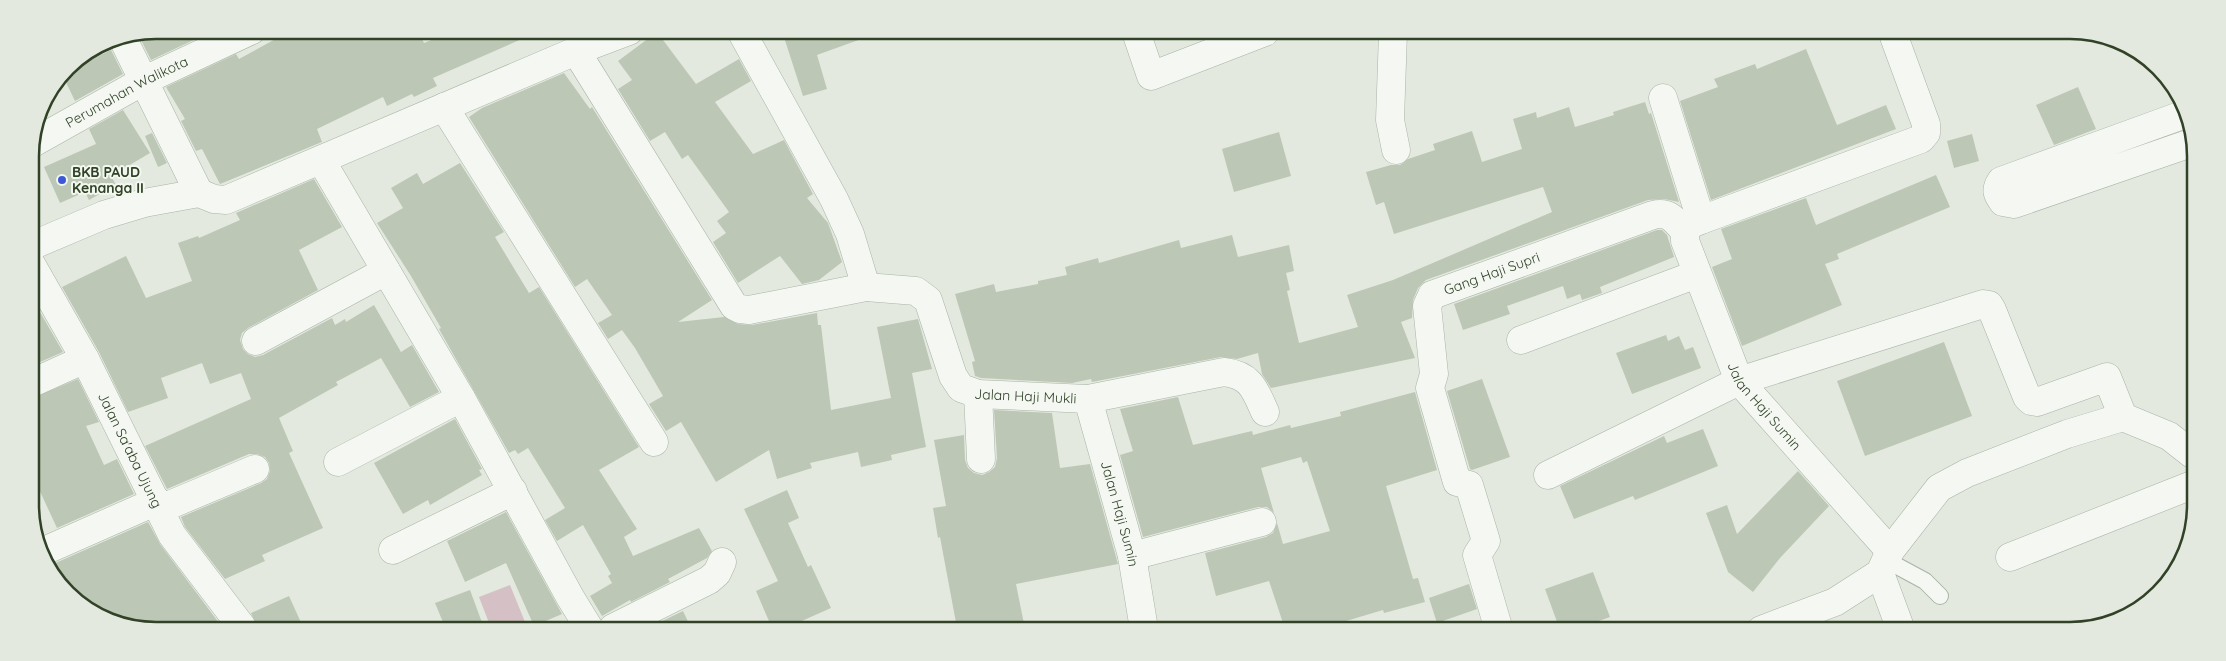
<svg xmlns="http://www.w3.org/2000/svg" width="2226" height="661" viewBox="0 0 2226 661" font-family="Quicksand,sans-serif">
<rect width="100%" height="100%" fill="#e3e9df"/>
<!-- green -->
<path fill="#d4c0c5" d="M510 585 525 622 511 628H491L479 597Z"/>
<!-- building -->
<g fill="#bdc7b6">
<path d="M155 30H215L151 60 138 34Z"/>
<path d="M292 30 418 31 424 43 453 31H540L433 78 437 86 414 97 412 94 387 106 383 97 317 129 322 142 220 184 202 149 196 151 181 121 185 119 166 87 236 54 239 59Z"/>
<path d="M782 31 874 32 875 34 817 55 827 89 803 96Z"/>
<path d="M657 32 696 84 739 59 751 81 715 102 753 154 784 140 813 194 807 198 828 223 842 262 819 280 802 284 780 256 738 283 713 242 726 233 717 221 729 212 688 155 682 159 665 132 650 141 618 89 632 80 618 61Z"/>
<path d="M1806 49 1837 125 1886 105 1896 129 1711 200 1680 101 1718 87 1714 79 1755 64 1757 69Z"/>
<path d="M111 50 123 74 75 101 62 74Z"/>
<path d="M564 73 590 109 592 107 712 300 678 322 724 317 738 324 752 325 817 313 818 325H821L831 410 891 398 877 327 918 319 932 369 912 373 926 447 891 455 892 460 861 467 858 452 810 463 812 468 777 479 769 450 716 482 681 422 666 431 649 404 663 396 635 348 622 330 608 339 598 323 612 315 587 279 575 287 469 117 482 108Z"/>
<path d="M2078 87 2096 129 2054 145 2036 105Z"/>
<path d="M1645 102 1649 114 1651 113 1679 202 1664 199 1648 200 1426 280 1418 288 1413 300 1412 318 1401 322 1415 358 1271 388 1262 374 1258 353 1237 359 1221 357 1092 382 1091 379 1072 383 981 378 975 376 972 362 975 361 955 294 994 284 996 292 1038 284V281L1067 275 1065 267 1098 258 1099 263 1179 240 1181 248 1232 235 1238 257 1289 245 1294 271 1286 273 1290 290 1287 291 1299 343 1358 327 1347 295 1393 280 1552 212 1543 187 1394 234 1384 202 1376 205 1366 172 1391 165H1400L1408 159 1435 150 1433 144 1472 131 1482 162 1522 149 1513 119 1536 112 1537 118 1569 107 1575 127 1614 115 1613 112Z"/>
<path d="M123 110 150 153 111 176 116 185 89 200 85 192 60 203 44 167 96 144 89 129Z"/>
<path d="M1279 132 1291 176 1234 192 1222 149Z"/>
<path d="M152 133 167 163 158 167 145 136Z"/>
<path d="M1972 134 1979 161 1954 168 1947 141Z"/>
<path d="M460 163 504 232 495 237 529 293 539 287 639 447 599 470 637 529 624 537 633 556 699 528 712 551 707 558 668 579 670 582 631 602 630 600 602 616 590 596 612 583 608 576 611 574 583 525 557 541 545 520 565 508 528 448 518 454 515 450 509 453 439 329 441 328 411 276 377 223 403 208 391 188 417 173 423 184Z"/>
<path d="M1936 175 1950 207 1837 254 1839 259 1825 264 1842 305 1742 346 1712 267 1732 259 1721 229 1806 198 1816 225Z"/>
<path d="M314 179 342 227 299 250 318 290 248 328 242 333 240 340 243 349 248 354 255 357 263 355 332 318 335 325 345 319 346 322 374 305 401 352 412 345 439 392 410 407 381 358 336 382 338 385 279 418 293 451 289 453 323 528 262 555 265 561 225 579 185 527 181 517 261 483 267 479 270 471 269 463 265 457 257 454H249L167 489 145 446 251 399 241 373 210 384 202 363 161 378 168 398 128 412 99 352 62 287 126 256 146 298 192 281 178 243 198 236 199 238 240 220 236 213Z"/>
<path d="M1657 230H1662L1667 235 1674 257 1600 287 1602 293 1582 300 1580 294 1567 299 1563 286 1507 306 1510 314 1463 330 1454 304Z"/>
<path d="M33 300 63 352 31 366V301Z"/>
<path d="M1666 335 1668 341 1679 336 1685 350 1693 347 1701 368 1632 394 1616 353Z"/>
<path d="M1944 342 1972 416 1865 456 1837 381Z"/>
<path d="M78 379 99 422 86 426 104 465 117 459 134 494 57 528 37 485 32 488V398Z"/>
<path d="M1482 379 1510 457 1472 470 1470 469 1447 391Z"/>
<path d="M1415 392 1437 470 1386 486 1413 579 1418 578 1425 602 1384 613 1383 610 1336 624 1337 629H1285L1269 581 1216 596 1205 553 1266 537 1273 533 1277 523 1283 544 1330 531 1307 461 1303 463 1301 457 1261 468 1274 513 1267 507H1258L1143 537 1120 455 1133 451 1120 409 1178 397 1193 445 1252 431 1253 435 1290 425 1291 428 1341 416 1340 412Z"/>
<path d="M994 410 1052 413 1060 468 1090 464 1118 564 1016 584 1025 629 957 628 940 537 938 538 933 508 946 506 934 440 964 435 965 460 968 468 974 473 982 475 989 472 995 467 997 458Z"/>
<path d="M455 419 482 469 479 470 482 475 430 505 428 500 403 514 374 463Z"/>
<path d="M1703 429 1718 466 1635 500 1633 496 1574 519 1560 486 1664 436 1667 443Z"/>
<path d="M1798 471 1829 506 1780 558 1753 592 1728 572 1706 513 1727 505 1737 534Z"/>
<path d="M787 490 799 518 788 523 808 567 811 565 831 608 786 628H772L756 591 778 581 744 509Z"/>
<path d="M506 512 562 614 534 626 506 563 465 582 447 541Z"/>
<path d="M148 522 160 544 222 627 123 626 67 594 51 565Z"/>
<path d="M1593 572 1610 617 1574 630H1560L1545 589Z"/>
<path d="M1469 584 1477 609 1437 623 1429 598Z"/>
<path d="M470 590 484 628 445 627 435 603Z"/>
<path d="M289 596 303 627H257L251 613Z"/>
<path d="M683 611 691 628H648Z"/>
</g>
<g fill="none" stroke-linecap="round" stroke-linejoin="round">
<defs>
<path id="service" d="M1886 560 1925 581 1940 596"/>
<g id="minor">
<path d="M741 31 834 199 850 234 866 287"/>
<path d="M1136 32 1151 76 1265 32"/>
<path d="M1393 33 1390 120 1396 150"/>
<path d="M122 37 199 193"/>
<path id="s1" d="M576 51 734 306 740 309 749 310 866 287 916 291 928 300 953 376 961 388 978 394 1088 399 1224 372C1251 375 1255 390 1265 412"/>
<path d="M1663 98 1701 220"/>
<path d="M444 107 654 442"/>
<path d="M2185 114 2001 181C1995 190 1997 194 2003 202L2014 204 2194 142"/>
<path id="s2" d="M31 144 145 80 252 30"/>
<path d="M321 160 461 398 570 597 589 628"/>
<path id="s3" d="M1685 232V241L1739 381 1890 551"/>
<path d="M1685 232 1691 224 1701 220 1921 139 1926 133V124L1893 34"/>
<path d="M31 246 104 215 144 203 199 193 214 199 226 200 576 51 629 31"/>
<path id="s4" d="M31 264 85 359 172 535 242 627"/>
<path d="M1521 340 1697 274"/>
<path d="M256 341 386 271"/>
<path d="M32 383 85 359"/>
<path d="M978 394 981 459"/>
<path id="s5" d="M1088 399 1132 556 1144 629"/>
<path d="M338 462 461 398"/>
<path d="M1548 475 1739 381 1983 304 1989 305 1992 310 2027 397 2031 401 2037 402 2107 377 2123 417"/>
<path d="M160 509 255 469"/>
<path d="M393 550 513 491"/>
<path d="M44 551 157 501"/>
<path d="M1132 556 1262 522"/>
<path d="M2010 557 2192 485"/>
<path d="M1880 573 1901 630"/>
<path d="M613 628 709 580 717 573 722 562"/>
<path id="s6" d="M1499 630 1477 555 1486 541 1469 485 1457 482 1430 388 1434 374 1427 306 1432 295 1653 215C1669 211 1675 220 1685 232"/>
<path d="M1761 630 1835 602 1880 573 1890 551 1939 488 1967 473 2067 434 2123 417 2169 436 2192 454"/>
</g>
</defs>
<!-- service casing -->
<use href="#service" stroke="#aab4a4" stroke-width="18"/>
<!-- minor casing -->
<use href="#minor" stroke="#aab4a4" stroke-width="29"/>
<!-- service -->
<use href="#service" stroke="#f4f7f2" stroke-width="16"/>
<!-- minor -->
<use href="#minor" stroke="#f4f7f2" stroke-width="28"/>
</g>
<!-- markers -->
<circle fill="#3d58d6" stroke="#f2f7ef" stroke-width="2" cx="62" cy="180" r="5"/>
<g text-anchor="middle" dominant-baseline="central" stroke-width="4" stroke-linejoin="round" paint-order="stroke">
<!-- street labels -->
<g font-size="14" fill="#314227" stroke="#f2f7ef">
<text stroke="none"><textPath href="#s2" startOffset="109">Perumahan Walikota</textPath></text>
<text stroke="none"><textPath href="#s6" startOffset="422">Gang Haji Supri</textPath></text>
<text stroke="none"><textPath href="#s1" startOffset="660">Jalan Haji Mukli</textPath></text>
<text stroke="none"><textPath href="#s3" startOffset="194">Jalan Haji Sumin</textPath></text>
<text stroke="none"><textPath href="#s4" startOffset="211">Jalan Sa'aba Ujung</textPath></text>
<text stroke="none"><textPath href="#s5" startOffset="119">Jalan Haji Sumin</textPath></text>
</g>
<!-- poi labels -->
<g font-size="14" font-weight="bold" fill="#314227" stroke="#f2f7ef" text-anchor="start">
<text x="72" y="172">BKB PAUD<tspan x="72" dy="16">Kenanga II</tspan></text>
</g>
</g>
<!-- crop -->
<path d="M0 0H2226V661H0ZM156 39H2070A117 117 0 0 1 2187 156V505A117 117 0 0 1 2070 622H156A117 117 0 0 1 39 505V156A117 117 0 0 1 156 39Z" fill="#e3e9df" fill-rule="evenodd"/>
<path fill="none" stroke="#314227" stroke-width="2.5" d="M156 39H2070A117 117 0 0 1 2187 156V505A117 117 0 0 1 2070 622H156A117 117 0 0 1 39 505V156A117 117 0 0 1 156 39Z"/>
</svg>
